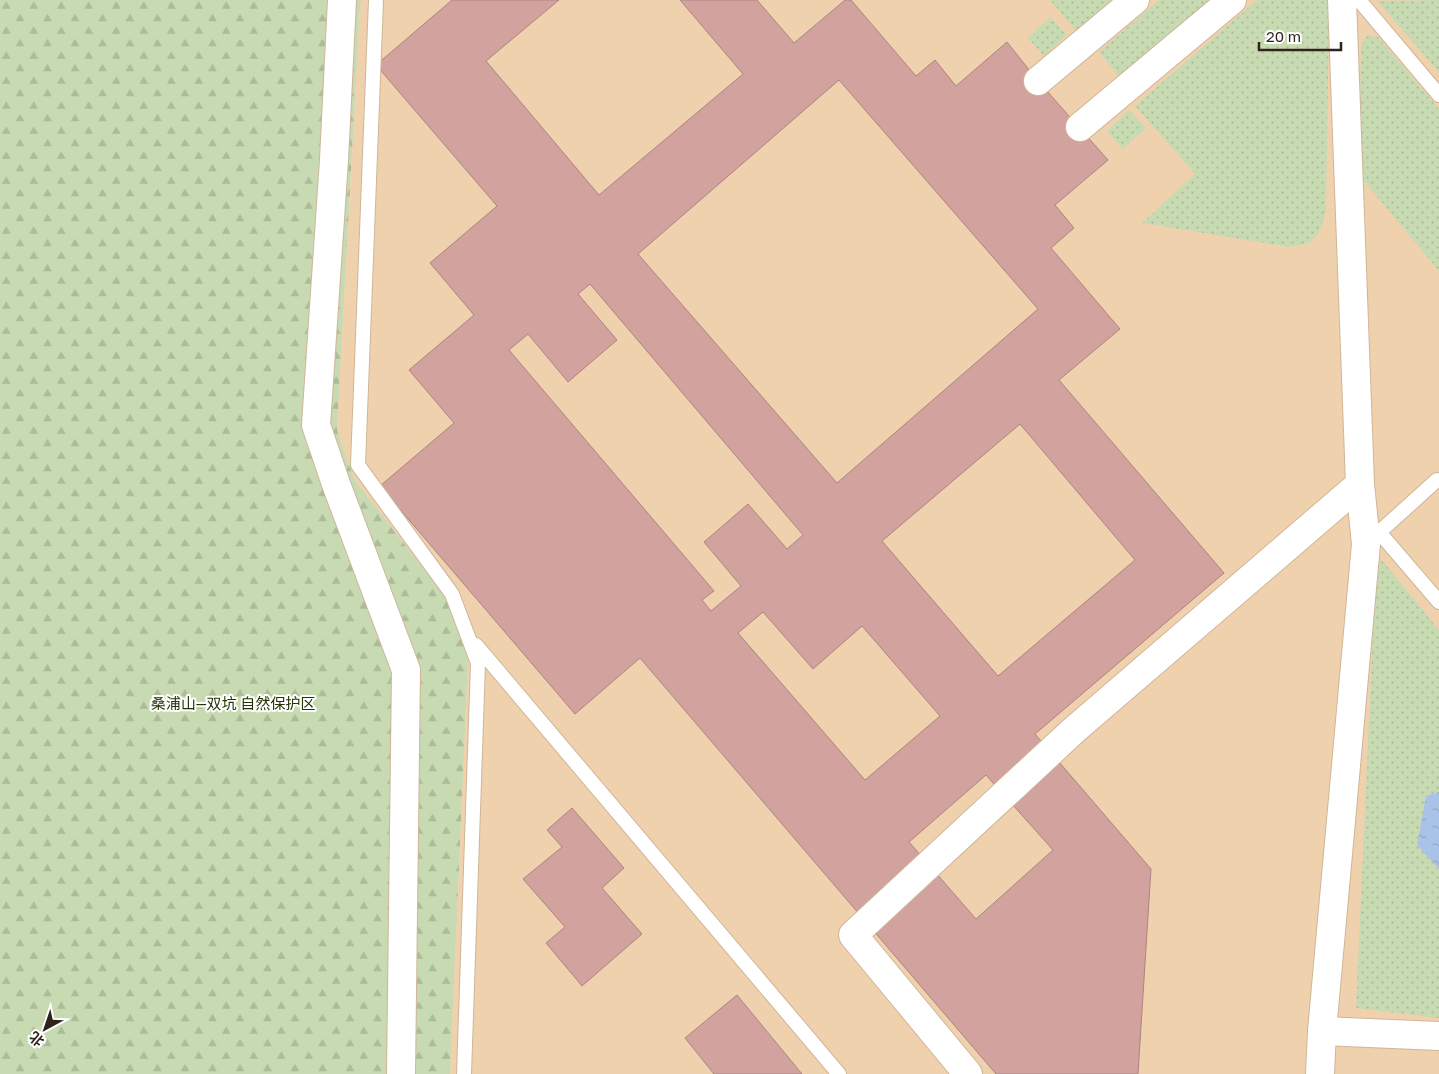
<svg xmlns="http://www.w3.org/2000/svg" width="1439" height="1074" viewBox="0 0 1439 1074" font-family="'Golos Text','Noto Sans SC',sans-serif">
<defs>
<pattern id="grass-dots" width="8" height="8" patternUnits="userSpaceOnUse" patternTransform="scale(1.25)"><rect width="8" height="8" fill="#c8dab2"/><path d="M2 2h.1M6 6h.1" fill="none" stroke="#acbb98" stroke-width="1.8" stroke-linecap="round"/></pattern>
<pattern id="forest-firs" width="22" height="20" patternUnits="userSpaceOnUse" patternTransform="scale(1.25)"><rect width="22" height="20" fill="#c8dab2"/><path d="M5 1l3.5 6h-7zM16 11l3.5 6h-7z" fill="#acbb98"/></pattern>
<pattern id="water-ripples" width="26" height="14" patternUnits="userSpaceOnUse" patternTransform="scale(1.25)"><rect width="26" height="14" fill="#a9c3e7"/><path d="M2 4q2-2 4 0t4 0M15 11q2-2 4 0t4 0" fill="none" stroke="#92a7c6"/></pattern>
</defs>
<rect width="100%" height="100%" fill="#f7ddbf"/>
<!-- built -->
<path fill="#f0d1ae" d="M362 0H1439V1074H450L469 637 443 594 354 479 337 430 360 5Z"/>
<!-- grass -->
<g fill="url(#grass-dots)">
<path d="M1050 0H1117L1078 33Z"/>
<path d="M1159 0H1212L1121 78 1099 52Z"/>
<path d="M1257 0H1329L1326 212 1319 232 1310 243 1290 247 1142 223 1195 174 1135 106Z"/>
<path d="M1439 0V72L1377 1Z"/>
<path d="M1050 17 1067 35 1044 56 1028 38Z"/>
<path d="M1367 35 1378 37 1439 109V271L1359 175 1361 46Z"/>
<path d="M1129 110 1146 128 1123 149 1107 131Z"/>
<path d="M1381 559 1439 630V792L1426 796 1417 845 1439 869V1018L1356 1008 1376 565Z"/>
</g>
<!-- forest -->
<path fill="url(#forest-firs)" d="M0 0H362L360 5 337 430 354 479 443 594 469 637 450 1074H0Z"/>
<!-- water -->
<path fill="url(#water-ripples)" d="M1439 792V869L1417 845 1426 796Z"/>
<!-- building -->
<g fill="#d2a29e" stroke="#ac8481" fill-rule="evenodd">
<path d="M452 0H559L486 61 599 195 743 74 680 0H757L794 43 845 0H851L916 76 935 60 956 86 1007 42 1038 81 1108 160 1055 205 1074 228 1051 248 1120 329 1059 380 1224 573 1035 734 1151 869 1138 1074H996L640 658 575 714 380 486 454 423 409 370 474 315 430 263 497 206 376 65ZM839 80 1038 309 837 483 638 254ZM590 284 803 535 787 549 748 504 704 542 741 586 711 611 702 600 714 591 509 350 528 334 568 382 617 340 578 294ZM1020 424 1135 560 998 676 882 541ZM763 612 813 669 862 626 940 716 865 780 738 633ZM986 775 1053 850 976 919 909 842Z"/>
<path d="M572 808 624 868 602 888 642 934 582 986 546 943 565 927 523 879 562 847 547 830Z"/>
<path d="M737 995 802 1074H714L685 1038Z"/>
</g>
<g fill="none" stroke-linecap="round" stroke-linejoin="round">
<defs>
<g id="lane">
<path d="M376 0 358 465 452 594 478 663 464 1074"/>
<path d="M1359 0 1439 95"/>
<path d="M1379 532 1439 602"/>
<path d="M1366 544 1437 480"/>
<path d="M476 645 839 1074"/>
</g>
<g id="street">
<path d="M342 0 334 160 316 425 336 484 406 670 401 1074"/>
<path d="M1038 81 1135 0"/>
<path d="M1080 127 1232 0"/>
<path d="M1322 1031 1439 1036"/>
<path d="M968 1074 853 935 1074 730 1360 484"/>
<path d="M1320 1074 1322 1031 1366 544 1360 484 1342 0"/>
</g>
</defs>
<!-- lane casing -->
<use href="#lane" stroke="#cfb698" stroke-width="16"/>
<!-- street casing -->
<use href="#street" stroke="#cfb698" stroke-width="30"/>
<!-- lane -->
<use href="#lane" stroke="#fff" stroke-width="14"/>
<!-- street -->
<use href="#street" stroke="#fff" stroke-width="28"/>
</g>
<g text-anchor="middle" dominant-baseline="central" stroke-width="4" stroke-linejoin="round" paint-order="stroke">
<!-- park labels -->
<g font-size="15" fill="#243406" stroke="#fff">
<text x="233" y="703">桑浦山—双坑 自然保护区</text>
</g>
</g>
<!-- north arrow -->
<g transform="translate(45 1029) rotate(220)" stroke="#ffffff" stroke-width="4" paint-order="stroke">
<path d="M0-4L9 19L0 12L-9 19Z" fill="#2e2419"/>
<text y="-8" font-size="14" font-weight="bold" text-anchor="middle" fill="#2e2419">北</text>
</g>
<!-- scale -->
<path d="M1259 42v8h82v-8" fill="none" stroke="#2e2419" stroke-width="2.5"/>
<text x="1266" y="42" font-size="15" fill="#2e2419" stroke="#ffffff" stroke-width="4" paint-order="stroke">20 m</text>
</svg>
